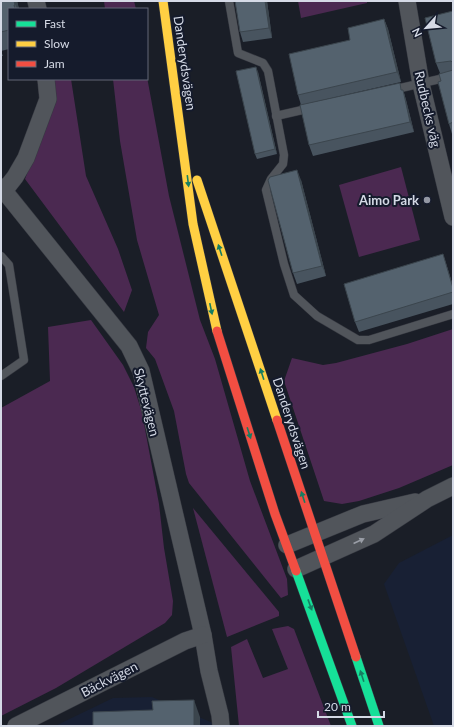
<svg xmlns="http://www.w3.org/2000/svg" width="454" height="727" viewBox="0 0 454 727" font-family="Lato,sans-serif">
<rect width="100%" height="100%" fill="#1a1e27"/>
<!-- built -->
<g fill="#182034">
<path d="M453 535V726H434L384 584 399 563Z"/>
<path d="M152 697 220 726H55L113 698Z"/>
</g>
<!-- green -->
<g fill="#4b2951">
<path d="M104 1H134L136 9H105Z"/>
<path d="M298 1H367V3L301 18Z"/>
<path d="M147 77 169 196 200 320 215 359 250 481 287 579 288 595 281 598 189 483 186 474 174 411 155 359 146 348 148 332 159 315 137 240 120 141 113 79H147Z"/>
<path d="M55 79H71L86 176 118 249 132 290 124 312 25 179 52 107Z"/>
<path d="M401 167 420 240 359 257 339 185Z"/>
<path d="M91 320 123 365 134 387 142 413 159 504 164 548 173 601 172 615 165 623 56 688 1 716V408L50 381 48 327Z"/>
<path d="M453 329V465L399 488 359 501 342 504 324 501 284 381 292 358 323 365 336 363 407 344Z"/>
<path d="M193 508 279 612V616L227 637Z"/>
<path d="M288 626 294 629 297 637 331 726H239L231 647 247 639 263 678 288 669 272 629Z"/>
</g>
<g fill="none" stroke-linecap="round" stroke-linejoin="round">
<defs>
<g id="lane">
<path d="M229 1 238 53 263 63 268 71 284 155 283 164 271 179 266 190 284 264 294 295 317 316 358 340H369L453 314"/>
<path d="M392 90 453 76"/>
<path d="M276 116 311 108"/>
<path d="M1 256 9 265 24 360 1 376"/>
</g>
<g id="street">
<path d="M36 1 38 9"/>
<path d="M407 1 421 84 453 217"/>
<path d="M1 187 129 346 141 371 203 635 209 671 220 715 221 726"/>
<path d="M4 191 15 177 26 158 48 99 46 79"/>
<path d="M287 545 363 514 415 502"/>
<path d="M296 569 374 534 427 499 453 486"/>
<path d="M16 726 185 641 203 635"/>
</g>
<g id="fast">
<path d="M296 571 352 726"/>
<path d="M356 657 379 726"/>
</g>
<g id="slow">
<path d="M163 1 193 224 217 331"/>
<path d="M197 180 277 420"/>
</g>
<g id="jam">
<path d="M217 331 275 514 296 571"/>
<path d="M277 420 356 657"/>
</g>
</defs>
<!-- lane casing -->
<use href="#lane" stroke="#373a42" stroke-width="9"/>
<!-- street casing -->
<use href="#street" stroke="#373a42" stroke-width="18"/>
<!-- fast casing -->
<use href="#fast" stroke="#373a42" stroke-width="10"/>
<!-- slow casing -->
<use href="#slow" stroke="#373a42" stroke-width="10"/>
<!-- jam casing -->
<use href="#jam" stroke="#373a42" stroke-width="10"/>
<!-- lane -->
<use href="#lane" stroke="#51555b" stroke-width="8"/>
<!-- street -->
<use href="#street" stroke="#51555b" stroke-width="17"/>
<!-- fast -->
<use href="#fast" stroke="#16e098" stroke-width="9"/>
<!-- slow -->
<use href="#slow" stroke="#ffcf43" stroke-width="9"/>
<!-- jam -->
<use href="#jam" stroke="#f24e42" stroke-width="9"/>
</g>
<!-- wall -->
<g fill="#48545f">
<path d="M1 1H17L19 9H9V49L1 51 3 56H1Z"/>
<path d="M267 1 272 38 243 42 240 32Z"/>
<path d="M453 11V133L452 134 449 124 441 81 440 73 436 63Z"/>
<path d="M384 19 388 29 401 82 301 105 298 95 350 40Z"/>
<path d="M258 72 277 154 257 159 255 154Z"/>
<path d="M403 90 406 100 414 132 313 156 309 145Z"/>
<path d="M301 180 326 276 297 284 293 273Z"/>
<path d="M443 254 453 286V304L359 332 355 322Z"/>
</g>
<!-- shaded-wall -->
<g fill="#3b454d">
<path d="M14 1H17L19 9H17Z"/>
<path d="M265 1H267L272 38 269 28Z"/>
<path d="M384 19 388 29 401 82 397 72Z"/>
<path d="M256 67 258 72 277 154 275 149Z"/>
<path d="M403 90 406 100 414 132 410 122Z"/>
<path d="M297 170 301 180 326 276 322 266Z"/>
<path d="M443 254 453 286V288Z"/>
<path d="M194 700 200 717V726H194Z"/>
</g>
<!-- building -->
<g fill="#54626e" stroke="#3b454d">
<path d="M1 1H14L15 5H14L15 9H9V30L1 32Z"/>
<path d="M235 1H265L269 28 240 32Z"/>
<path d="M453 11V63L451 61 436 63 425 18Z"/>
<path d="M384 19 397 72 298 95 289 54 350 40 348 28Z"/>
<path d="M256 67 275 149 255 154 236 71Z"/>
<path d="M453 69V122L449 124 438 82 441 81 439 74 453 70Z"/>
<path d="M400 83 401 90H403L410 122 309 145 300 105Z"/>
<path d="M297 170 322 266 293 273 268 180 270 177Z"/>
<path d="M443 254 453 288V292L355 322 344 284Z"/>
<path d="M194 700V726H93V712L153 710 152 701Z"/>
</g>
<!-- one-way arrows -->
<defs><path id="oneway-solid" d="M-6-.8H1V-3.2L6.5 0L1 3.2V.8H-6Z"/></defs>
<g fill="#167e62">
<use href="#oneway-solid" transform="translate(188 181) rotate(83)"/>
<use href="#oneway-solid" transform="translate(220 250) rotate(-108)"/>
<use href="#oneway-solid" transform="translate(211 309) rotate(78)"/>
<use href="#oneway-solid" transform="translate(262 374) rotate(-108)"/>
<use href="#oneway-solid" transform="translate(249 433) rotate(72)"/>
<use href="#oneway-solid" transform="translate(303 497) rotate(-108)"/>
<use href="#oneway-solid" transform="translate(310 605) rotate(70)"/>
<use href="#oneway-solid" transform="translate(362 676) rotate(-108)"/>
</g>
<use fill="#9a9ea7" href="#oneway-solid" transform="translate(359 541) rotate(-25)"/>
<!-- markers -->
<circle fill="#9498a3" stroke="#151b2c" stroke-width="1.5" cx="427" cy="200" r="4"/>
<g text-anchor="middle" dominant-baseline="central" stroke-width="4" stroke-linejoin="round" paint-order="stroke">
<!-- street labels -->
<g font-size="13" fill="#d5dae6" stroke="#151b2c">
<text transform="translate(185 63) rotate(82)">Danderydsvägen</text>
<text transform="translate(428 109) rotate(77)">Rudbecks väg</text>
<text transform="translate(147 402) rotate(76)">Skyttevägen</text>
<text transform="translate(292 423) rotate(72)">Danderydsvägen</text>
<text transform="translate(109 679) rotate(-27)">Bäckvägen</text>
</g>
<!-- poi labels -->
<g font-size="13" font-weight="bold" fill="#d5dae6" stroke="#151b2c" text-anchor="end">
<text x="419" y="200">Aimo Park</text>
</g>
</g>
<!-- border -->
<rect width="454" height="727" fill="none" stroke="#d5dae6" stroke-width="4"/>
<!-- legend -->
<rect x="8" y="8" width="140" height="72" fill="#151b2c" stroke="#626776"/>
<rect x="16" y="21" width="20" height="6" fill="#16e098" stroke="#626776"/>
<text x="44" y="28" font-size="12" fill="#d5dae6">Fast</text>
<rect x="16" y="41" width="20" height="6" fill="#ffcf43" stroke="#626776"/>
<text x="44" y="48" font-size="12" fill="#d5dae6">Slow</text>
<rect x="16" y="61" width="20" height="6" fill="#f24e42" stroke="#626776"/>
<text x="44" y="68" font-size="12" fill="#d5dae6">Jam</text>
<!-- north arrow -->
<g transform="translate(426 28) rotate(243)" stroke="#151b2c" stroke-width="3" paint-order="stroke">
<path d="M0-3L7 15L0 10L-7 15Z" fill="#d5dae6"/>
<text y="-6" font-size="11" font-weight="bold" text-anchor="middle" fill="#d5dae6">N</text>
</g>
<!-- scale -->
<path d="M318 711v6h66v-6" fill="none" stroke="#d5dae6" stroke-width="2"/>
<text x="324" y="711" font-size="12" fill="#d5dae6" stroke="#151b2c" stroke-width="3" paint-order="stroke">20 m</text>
</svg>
